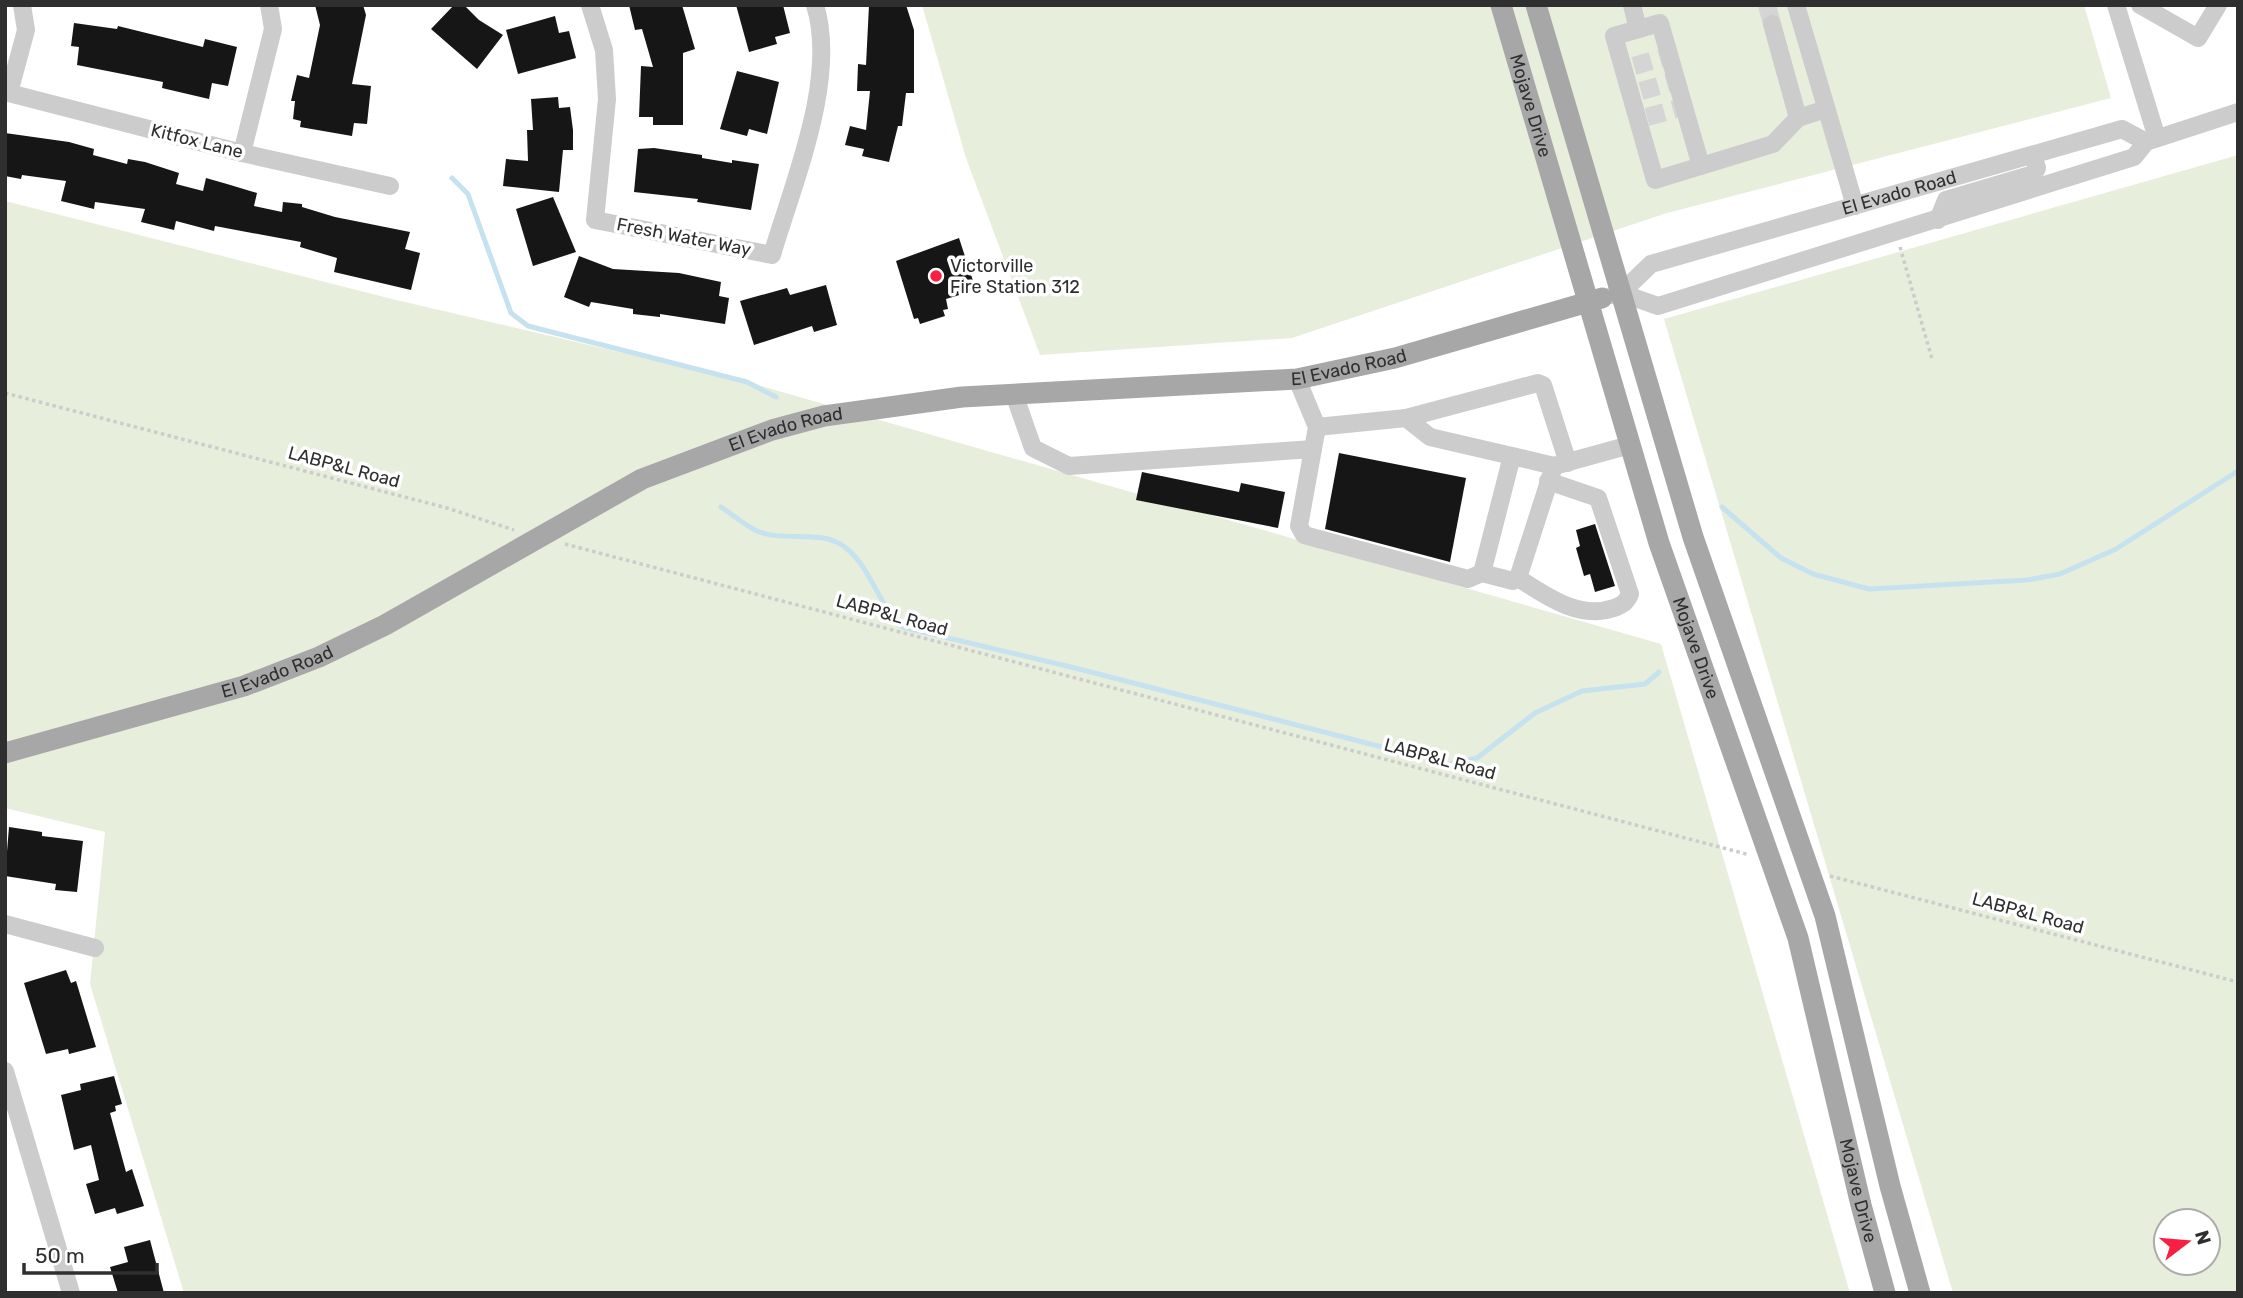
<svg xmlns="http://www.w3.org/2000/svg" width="2243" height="1298" viewBox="0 0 2243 1298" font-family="Rubik,sans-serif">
<rect width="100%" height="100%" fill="#fff"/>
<!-- green -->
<g fill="#e7eedb" fill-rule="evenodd">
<path d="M922 5H2084L2111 98 1667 213 1292 338 1040 355 966 158Z"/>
<path d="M2238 155V1293H1953L1664 319ZM2166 1221H2208V1263H2166Z"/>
<path d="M5 201 392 299 747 382 1661 644 1850 1293H184L90 984 105 832 5 808Z"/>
</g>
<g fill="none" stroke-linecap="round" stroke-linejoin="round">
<!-- stream -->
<g stroke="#c6e2ef" stroke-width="5">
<path d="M452 178 468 194 511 313 528 326 747 382 776 397"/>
<path d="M721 507C733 515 745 525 757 531 785 543 822 528 846 548 872 569 878 605 902 627L1075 668 1448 764 1477 758 1535 713 1582 691 1645 684 1659 672"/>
<path d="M1722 507 1781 558 1813 574 1869 589 2027 580 2060 574 2116 549 2238 471"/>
</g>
</g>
<!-- building -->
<g fill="#161616">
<path d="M315 5H363L366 15 352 84 371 86 367 124 354 123 352 136 300 127 301 121 293 119 295 101H291L297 75 309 78 320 25Z"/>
<path d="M454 5H464L479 20 503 35 477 69 431 29Z"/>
<path d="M629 5H682L695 49 683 53V125H653V117H639L641 66 653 67 642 29 635 30Z"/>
<path d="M736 5H783L790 33 775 37 777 44 749 52Z"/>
<path d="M869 5H906L914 30V93H906L902 126H898L889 162 862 156 864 149 845 145 850 126 866 130 870 91H857L858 64 866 65Z"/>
<path d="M555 16 559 33 569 31 576 58 518 74 506 30Z"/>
<path d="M74 23 117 29 118 26 203 47 205 39 237 47 228 86 212 83 209 99 162 88 163 82 77 65 79 47 71 46Z"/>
<path d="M737 71 779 82 767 134 749 129 747 136 720 129Z"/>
<path d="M558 97 559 108 570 107 573 130V150H563L559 192 503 186 506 159 528 161 527 130H533L531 99Z"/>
<path d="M5 133 69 142 94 149 93 155 127 164 128 159 145 162 179 173 176 184 203 191 206 178 227 184 257 193 254 206 282 212 283 202 302 204V207L335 217 410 232 405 249 420 253 411 290 334 272 337 258 300 247 301 242 215 226 214 231 176 221 174 230 141 222 145 209 95 202 94 209 61 201 66 181 22 175 21 179 5 176Z"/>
<path d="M654 148 702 155V158L732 163V160L759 164 751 210 697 202 698 199 634 192 638 149Z"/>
<path d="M553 197 576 252 533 266 516 209Z"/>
<path d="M959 238 976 290 946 299 948 309 943 310 945 316 920 324 918 318 914 319 896 261Z"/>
<path d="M579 256 613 269 679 273 721 282 719 296 729 298 725 324 660 314V317L633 314V309L591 302 589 307 564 297Z"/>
<path d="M826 285 837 325 814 332 812 326 754 345 740 301 787 288 790 295Z"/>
<path d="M1339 453 1466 478 1450 562 1325 529Z"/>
<path d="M1142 472 1239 492 1241 483 1285 492 1278 528 1136 500Z"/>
<path d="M1595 524 1615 586 1595 592 1590 574 1584 576 1576 548 1580 546 1576 530Z"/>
<path d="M9 827 42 832V836L83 841 77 892 55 890 56 884 5 876Z"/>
<path d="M66 970 71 983 76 981 96 1047 69 1054 68 1049 46 1054 24 983Z"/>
<path d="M114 1076 122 1104 115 1106 116 1111 110 1113 126 1172 132 1169 144 1206 117 1214 115 1208 95 1214 86 1184 99 1180 91 1145 74 1150 61 1095 81 1090 80 1084Z"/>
<path d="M150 1240 164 1293H118L110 1267 128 1262 124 1247Z"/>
</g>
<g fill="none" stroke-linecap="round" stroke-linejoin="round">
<!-- minor-tunnel -->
<g stroke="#d5d5d5" stroke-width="18" stroke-dasharray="18 9" stroke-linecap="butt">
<path d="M1767 5 1772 24"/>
<path d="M1634 66 1661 58"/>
<path d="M1641 91 1669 83"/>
<path d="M1647 117 1676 109"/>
</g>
<!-- path -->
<g stroke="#ccc" stroke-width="3.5" stroke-dasharray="3.5 3.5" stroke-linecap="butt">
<path d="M1900 247 1932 359"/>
<path d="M5 393 447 508 514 530"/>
<path d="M565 544 1750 855"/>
<path d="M1830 876 2238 982"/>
</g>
<!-- minor -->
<g stroke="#ccc" stroke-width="18">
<path d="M590 5 604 50 607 99 595 220 772 255C793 183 838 79 815 5"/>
<path d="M1632 5 1638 29"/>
<path d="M1796 5 1855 206"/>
<path d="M2116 5 2157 138"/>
<path d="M2140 5 2198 38 2218 5"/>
<path d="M1772 24 1798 118"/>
<path d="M5 92 242 153 390 186"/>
<path d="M9 93 26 30 22 5"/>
<path d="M242 153 273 29 269 5"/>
<path d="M1701 166 1660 23 1614 36 1655 180 1773 144 1798 118 1826 109"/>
<path d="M1938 220 1946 200 2034 174 2037 168 2033 155"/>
<path d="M1621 293 1658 306 2134 157 2146 142 2238 112"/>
<path id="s1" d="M1613 295 1621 293 1651 264 2122 129 2146 142"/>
<path d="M1014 394 1033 448 1069 466 1313 449 1317 427 1297 379"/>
<path d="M1317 427 1406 418"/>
<path d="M1313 449 1299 526 1304 535 1468 579 1482 573"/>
<path d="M1512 456 1554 466"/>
<path d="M1568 463 1543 385 1538 383 1406 418 1430 437 1512 456 1482 573 1513 581 1518 578 1554 466 1630 445"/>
<path d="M1518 578C1546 596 1579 620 1614 608 1622 605 1626 603 1630 594L1598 498 1548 481"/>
<path d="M5 924 95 948"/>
<path d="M5 1071 71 1293"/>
</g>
<!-- major -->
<g stroke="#a7a7a7" stroke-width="21">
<path id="s2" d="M1501 5 1659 543 1798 938 1861 1205 1885 1293"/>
<path d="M1536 5 1693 537 1825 916 1890 1186 1920 1293"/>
<path id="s3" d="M5 753 244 686 319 657 385 625 642 479 772 430 824 416 962 397 1297 379 1395 358 1602 298"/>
</g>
</g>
<!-- markers -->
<circle fill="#f62142" stroke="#fff" stroke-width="2.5" cx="936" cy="276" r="7"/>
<g text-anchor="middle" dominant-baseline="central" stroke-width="7" stroke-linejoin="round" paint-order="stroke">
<!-- street labels -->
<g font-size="18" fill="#2f2f2f" stroke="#fff">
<text stroke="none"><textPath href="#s2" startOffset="105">Mojave Drive</textPath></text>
<text transform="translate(197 141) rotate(14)">Kitfox Lane</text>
<text stroke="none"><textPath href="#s1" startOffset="308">El Evado Road</textPath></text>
<text transform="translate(684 237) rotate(11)">Fresh Water Way</text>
<text stroke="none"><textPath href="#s3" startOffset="1418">El Evado Road</textPath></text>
<text stroke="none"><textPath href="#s3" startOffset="850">El Evado Road</textPath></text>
<text transform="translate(344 467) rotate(15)">LABP&amp;L Road</text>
<text transform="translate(892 615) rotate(15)">LABP&amp;L Road</text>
<text stroke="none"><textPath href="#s2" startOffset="672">Mojave Drive</textPath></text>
<text stroke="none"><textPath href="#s3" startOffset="284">El Evado Road</textPath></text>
<text transform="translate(1440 759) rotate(15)">LABP&amp;L Road</text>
<text transform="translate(2028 913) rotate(15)">LABP&amp;L Road</text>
<text stroke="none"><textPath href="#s2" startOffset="1239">Mojave Drive</textPath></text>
</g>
<!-- poi labels -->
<g font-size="18" fill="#2f2f2f" stroke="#fff" text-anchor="start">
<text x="950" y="266">Victorville<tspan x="950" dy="21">Fire Station 312</tspan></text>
</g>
</g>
<!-- border -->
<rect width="2243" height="1298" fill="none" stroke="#2f2f2f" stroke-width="14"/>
<!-- north arrow -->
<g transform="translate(2187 1242) rotate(74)"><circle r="33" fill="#ffffff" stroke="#acacac" stroke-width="2"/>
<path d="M0-5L12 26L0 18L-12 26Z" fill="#f62142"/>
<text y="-10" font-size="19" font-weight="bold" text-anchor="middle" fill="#2f2f2f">N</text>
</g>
<!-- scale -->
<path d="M24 1263v10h133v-10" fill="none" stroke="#2f2f2f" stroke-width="3.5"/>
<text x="35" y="1263" font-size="21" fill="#2f2f2f" stroke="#ffffff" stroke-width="5" paint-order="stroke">50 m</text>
</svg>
